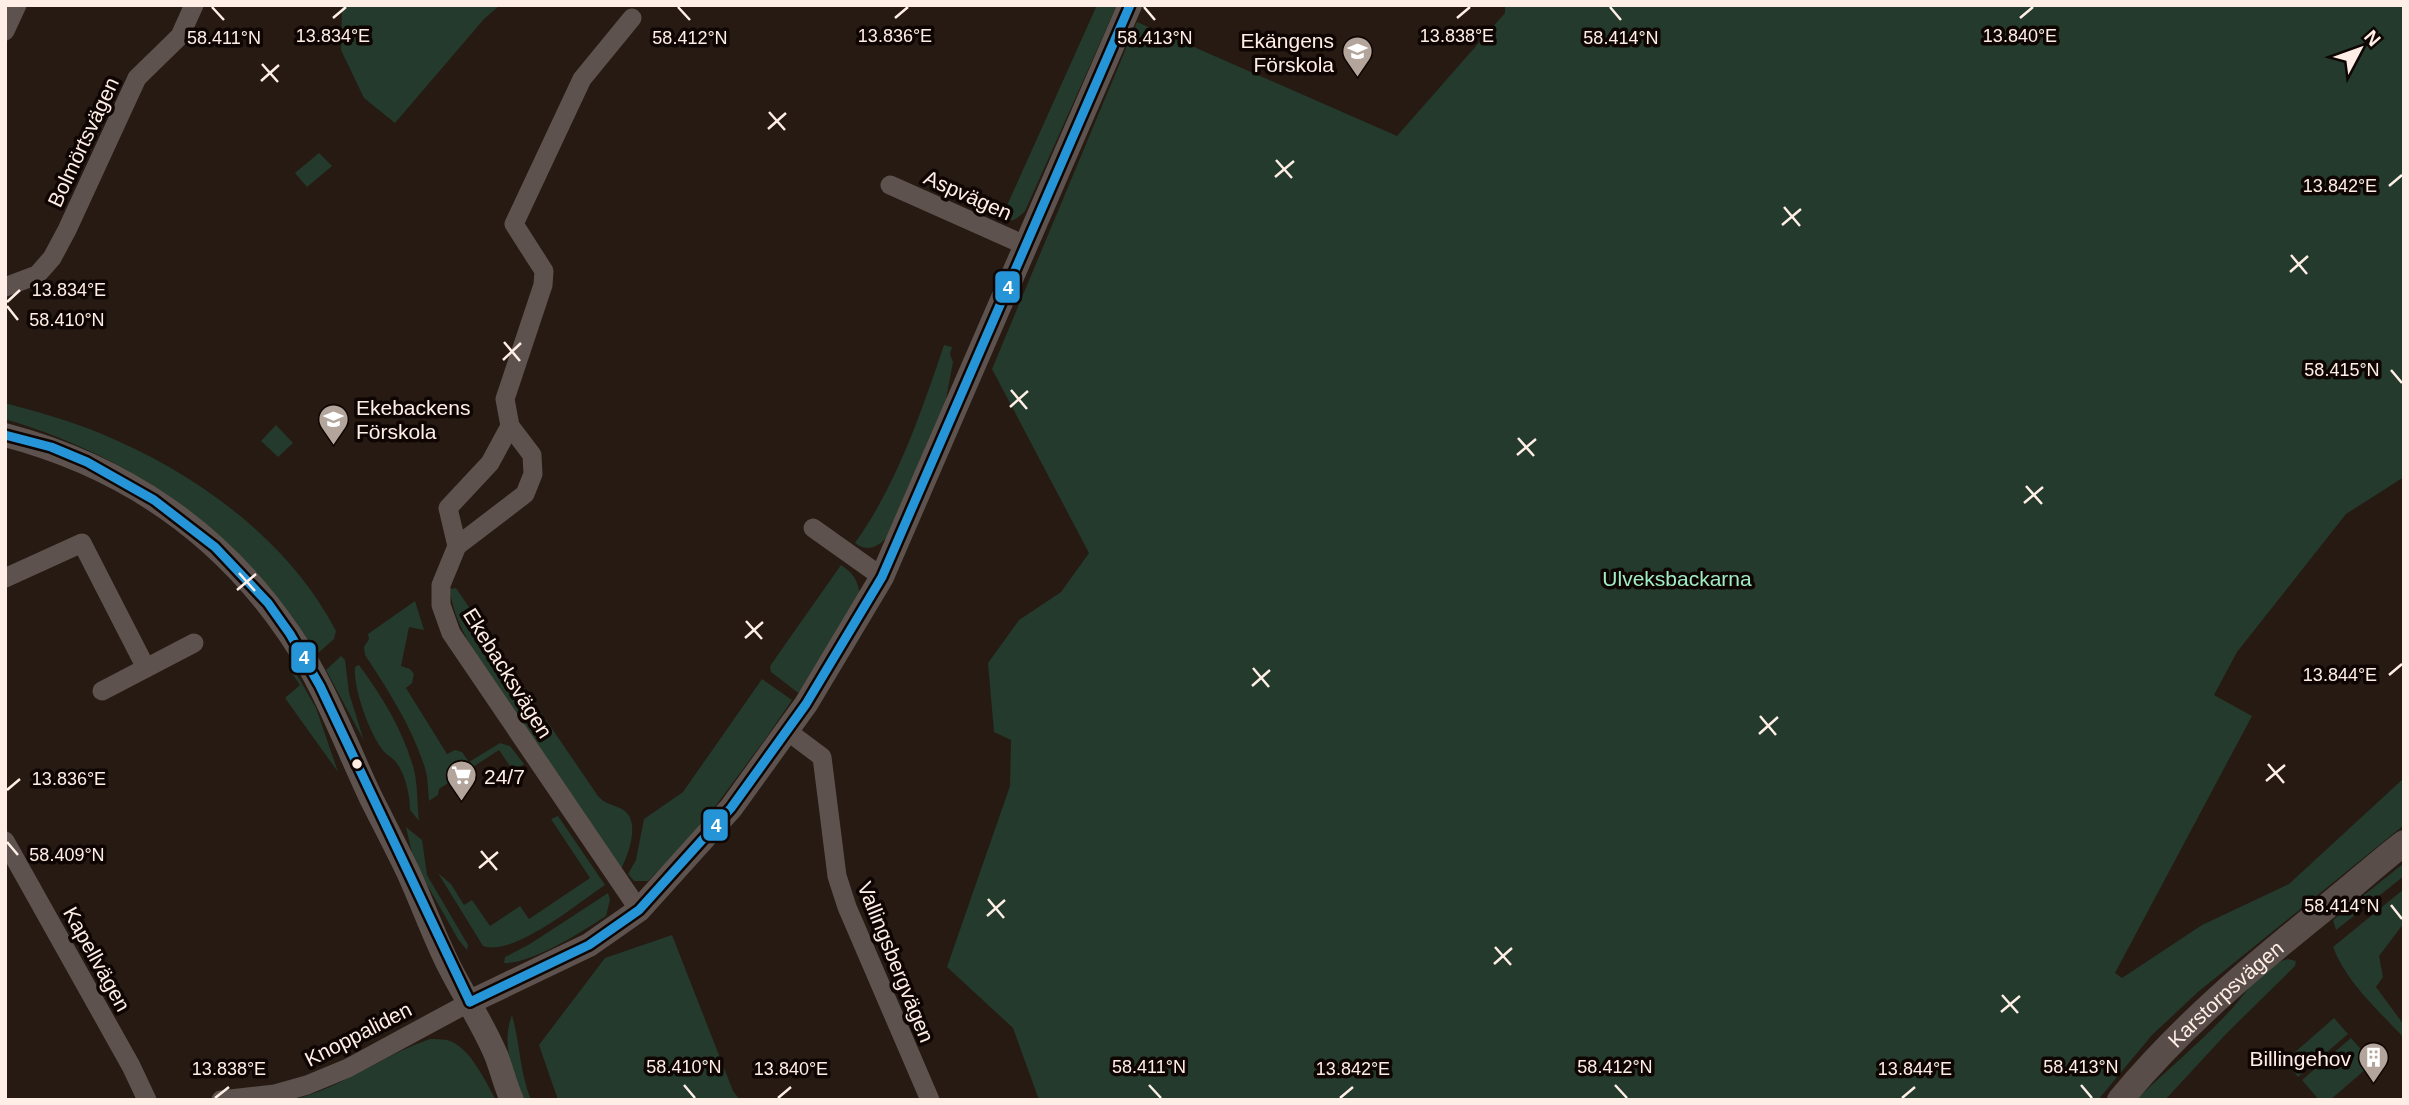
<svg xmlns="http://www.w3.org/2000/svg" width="2409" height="1105" viewBox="0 0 2409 1105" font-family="Arial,sans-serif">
<rect width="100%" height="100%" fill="#261a13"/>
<!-- green -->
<g fill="#233a2c">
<path d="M342 5H500L484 19 395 123 364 98 341 50Z"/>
<path d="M1097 5H1117L1025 211C1018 218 1011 224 1001 219Z"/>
<path d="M1505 5H2404V477L2346 514 2237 652 2214 695 2252 716 2115 973 2122 978 2202 925 2289 884 2404 778V825L2198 992 2152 1035 2098 1100H1039L1013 1028 947 967 1010 786 1011 740 994 732 988 663 1019 620 1061 592 1089 553 992 369 1137 22 1397 136 1505 13Z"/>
<path d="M319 153 332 166 307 187 295 173Z"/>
<path d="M944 345 952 347 950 354 953 362 943 415 893 531C882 543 871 555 855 543 897 484 921 413 944 345Z"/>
<path d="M5 403C38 412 71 421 102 434 196 473 289 540 336 631L334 639 316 655C307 640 298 624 287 610 213 514 121 454 5 419Z"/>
<path d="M276 425 293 443 278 457 261 441Z"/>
<path d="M841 565C853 573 857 579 860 594L799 692H797L771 672 770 666Z"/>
<path d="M456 588 598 796C606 805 613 804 622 809 642 820 628 856 620 871L475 654C464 633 452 613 450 589Z"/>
<path d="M415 601 424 630 409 627 401 666 410 669 414 674 412 683 406 688 447 754 455 750 462 752 469 762 500 743 510 746 524 764 514 772 499 750 439 789 438 795 429 801C428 790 428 778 425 768 412 727 388 690 365 655L364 647 369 639 368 634Z"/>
<path d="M341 656 345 660 349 693 364 741 326 670Z"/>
<path d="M359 665C382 696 402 729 413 766 418 783 417 803 419 821L410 810C410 795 405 771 394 760 390 756 385 754 382 749 369 732 353 688 355 667Z"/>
<path d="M293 668 316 708 338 772 285 698 300 685 291 672Z"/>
<path d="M762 679 792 700 766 738 697 831 648 881H634L628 874 636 860 644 819 683 792Z"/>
<path d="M558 816 605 885C579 902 514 957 483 946L438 873 451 884 464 905 472 900 490 926 520 906 529 919 590 878 551 819Z"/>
<path d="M406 827 422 840 427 875 468 945 467 950 458 939 414 862Z"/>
<path d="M2404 863V876L2336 930 2333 920Z"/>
<path d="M2404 889V923L2379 956 2383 977 2376 987 2404 1025V1038C2379 1011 2346 982 2333 947Z"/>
<path d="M608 893 610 900 606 916C583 931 532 964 504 963L505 957 530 944Z"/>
<path d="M672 935 733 1091 740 1100H558L539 1045 605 958Z"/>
<path d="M2288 959 2296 961 2295 966 2226 1034 2165 1100H2136C2165 1072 2196 1046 2224 1017 2244 998 2260 966 2288 959Z"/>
<path d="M512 1015C520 1043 520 1073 531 1100H525C512 1074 501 1043 512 1015Z"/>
<path d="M2334 1018 2348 1034 2298 1077 2285 1061Z"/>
<path d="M2351 1038 2373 1063 2330 1100H2319L2302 1080Z"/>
<path d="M430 1039C435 1039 442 1039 447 1040 470 1046 485 1081 496 1100H292C342 1088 383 1055 430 1039Z"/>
</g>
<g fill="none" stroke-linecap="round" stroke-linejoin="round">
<!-- minor -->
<g stroke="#5d524d" stroke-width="19">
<path d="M632 18 582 79 514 224 544 271 543 285 505 399 510 426 532 455 533 474 525 494 457 546 441 585V605L451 633 639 910"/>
<path d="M5 31 17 5"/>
<path d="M890 185 1027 246"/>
<path d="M5 287 37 275 52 258 67 230 137 78 180 36 194 5"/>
<path d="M813 528 882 577"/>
<path d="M457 546 448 508 490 463 510 426"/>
<path d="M5 578 82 543 146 668"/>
<path d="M102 691 194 643"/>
<path d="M786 730 822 757 837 876 847 907 930 1100"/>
<path d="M5 841 131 1066 147 1100"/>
<path d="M221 1100 275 1094 307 1085 348 1068 470 1002"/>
</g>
<!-- tertiary -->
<g stroke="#5d524d" stroke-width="24">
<path d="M5 435C123 466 220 532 289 633 324 684 345 743 371 798 384 824 397 849 409 874 423 905 434 936 449 966 464 996 483 1024 496 1055 502 1070 505 1085 512 1100"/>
<path d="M470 1002 589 945 639 910 731 808 806 704 882 577 1130 5"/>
</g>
<!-- secondary -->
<path stroke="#584d49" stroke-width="26" id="s1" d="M2120 1100C2182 1025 2255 964 2330 904 2355 884 2379 862 2404 843"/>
<defs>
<g id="bus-1">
<path d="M5 435 51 447 87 462 154 500 215 547 268 603 290 634 320 686 470 1002"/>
<path d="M470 1002 589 945 639 910 731 808 806 704 882 577 1130 5"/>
</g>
</defs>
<!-- bus-1 casing -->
<use href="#bus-1" stroke="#0f0603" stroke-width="14"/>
<!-- bus-1 -->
<use href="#bus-1" stroke="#2695d7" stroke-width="9"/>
</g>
<!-- ticks -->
<path fill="none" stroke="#ffeee6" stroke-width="2.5" d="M212 7 224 20M678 7 690 20M1144 7 1155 20M1610 7 1621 20M333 18 346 7M895 18 908 7M1457 18 1470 7M2020 18 2033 7M262 64 278 82M261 81 279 65M769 112 785 130M768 129 786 113M1276 160 1292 178M1275 177 1294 161M2389 186 2402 175M1784 207 1800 226M1782 225 1801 209M2291 255 2307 274M2290 272 2308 256M7 302 20 290M7 306 18 320M504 342 520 361M503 360 521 343M2391 370 2402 383M1011 390 1027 409M1010 407 1028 391M1518 438 1534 456M1517 455 1536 439M2026 486 2042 504M2024 503 2043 487M239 573 255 591M237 590 256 574M746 621 762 639M745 638 763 622M1253 668 1269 687M2389 675 2402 664M1252 686 1270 670M1760 716 1776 735M1759 734 1778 717M2268 764 2284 783M2266 781 2285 765M7 790 20 779M7 842 18 855M481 851 497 870M479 868 498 852M988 899 1004 918M2391 905 2402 919M987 916 1005 900M1495 947 1511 965M1494 964 1512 948M2002 995 2018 1013M2001 1012 2020 996M684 1085 695 1098M1149 1085 1161 1098M1615 1085 1627 1098M2081 1085 2092 1098M215 1098 229 1087M778 1098 791 1087M1340 1098 1353 1087M1902 1098 1915 1087"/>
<!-- icons -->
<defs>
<symbol id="school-pin" viewBox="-11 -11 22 30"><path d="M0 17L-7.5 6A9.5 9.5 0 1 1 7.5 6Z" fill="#b3a49c" stroke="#0f0603"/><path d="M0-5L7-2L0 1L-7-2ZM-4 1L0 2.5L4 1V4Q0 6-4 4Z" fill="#fff"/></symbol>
<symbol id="supermarket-pin" viewBox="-11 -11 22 30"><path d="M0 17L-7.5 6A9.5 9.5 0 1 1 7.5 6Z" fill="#b3a49c" stroke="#0f0603"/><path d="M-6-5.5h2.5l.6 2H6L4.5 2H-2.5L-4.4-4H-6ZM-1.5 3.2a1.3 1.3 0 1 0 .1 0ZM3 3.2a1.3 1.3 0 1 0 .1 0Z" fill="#fff"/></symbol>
<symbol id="building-pin" viewBox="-11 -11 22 30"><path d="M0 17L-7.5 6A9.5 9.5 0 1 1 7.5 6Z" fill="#b3a49c" stroke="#0f0603"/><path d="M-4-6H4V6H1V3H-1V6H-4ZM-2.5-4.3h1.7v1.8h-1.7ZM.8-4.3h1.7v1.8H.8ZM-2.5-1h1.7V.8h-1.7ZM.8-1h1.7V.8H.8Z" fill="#fff"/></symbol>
</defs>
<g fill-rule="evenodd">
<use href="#school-pin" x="1340" y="34" width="35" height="47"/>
<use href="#school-pin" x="316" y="402" width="35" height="47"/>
<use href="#supermarket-pin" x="444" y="758" width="35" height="47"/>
<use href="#building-pin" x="2356" y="1040" width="35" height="47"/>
</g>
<!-- markers -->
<circle fill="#ffeee6" stroke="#0f0603" stroke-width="2.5" cx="357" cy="764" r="6"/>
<g text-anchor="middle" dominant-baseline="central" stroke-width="7" stroke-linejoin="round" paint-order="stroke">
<!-- poi labels -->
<g font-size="21" fill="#ffeee6" stroke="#0f0603" text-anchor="end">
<text x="1334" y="40">Ekängens<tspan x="1334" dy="24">Förskola</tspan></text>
<text x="356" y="407" text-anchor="start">Ekebackens<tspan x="356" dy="24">Förskola</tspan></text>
<text x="484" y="776" text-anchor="start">24/7</text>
<text x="2351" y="1058">Billingehov</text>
</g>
<!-- street labels -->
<g font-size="21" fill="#ffeee6" stroke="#0f0603">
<text transform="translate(83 142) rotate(-65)">Bolmörtsvägen</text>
<text transform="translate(968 195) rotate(24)">Aspvägen</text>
<text transform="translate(508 673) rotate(58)">Ekebacksvägen</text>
<text transform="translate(97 959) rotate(61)">Kapellvägen</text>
<text transform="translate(896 962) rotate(68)">Vallingsbergvägen</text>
<text stroke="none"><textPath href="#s1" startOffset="150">Karstorpsvägen</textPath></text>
<text transform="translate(358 1034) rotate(-27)">Knoppaliden</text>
</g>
<!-- park labels -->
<g font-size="21" fill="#9eedc3" stroke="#0f0603">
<text x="1677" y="578">Ulveksbackarna</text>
</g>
</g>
<g font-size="18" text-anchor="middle" fill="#ffeee6" stroke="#0f0603" stroke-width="7" stroke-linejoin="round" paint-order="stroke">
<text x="333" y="42">13.834°E</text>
<text x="895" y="42">13.836°E</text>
<text x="1457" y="42">13.838°E</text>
<text x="2020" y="42">13.840°E</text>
<text x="1621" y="44">58.414°N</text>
<text x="224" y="44">58.411°N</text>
<text x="690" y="44">58.412°N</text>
<text x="1155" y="44">58.413°N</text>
<text x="2340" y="192">13.842°E</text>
<text x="69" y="296">13.834°E</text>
<text x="67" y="326">58.410°N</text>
<text x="2342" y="376">58.415°N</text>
<text x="2340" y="681">13.844°E</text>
<text x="69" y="785">13.836°E</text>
<text x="67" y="861">58.409°N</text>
<text x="2342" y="912">58.414°N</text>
<text x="684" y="1073">58.410°N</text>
<text x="1149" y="1073">58.411°N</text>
<text x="1615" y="1073">58.412°N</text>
<text x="2081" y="1073">58.413°N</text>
<text x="229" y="1075">13.838°E</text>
<text x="791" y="1075">13.840°E</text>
<text x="1353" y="1075">13.842°E</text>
<text x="1915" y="1075">13.844°E</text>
</g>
<g stroke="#0f0603" stroke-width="2.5">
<rect x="994" y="270" width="27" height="34" rx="7" fill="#2695d7"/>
<rect x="290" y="641" width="27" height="33" rx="7" fill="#2695d7"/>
<rect x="702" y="808" width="27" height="34" rx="7" fill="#2695d7"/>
</g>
<g font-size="19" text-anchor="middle" font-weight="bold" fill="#fff">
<text x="1008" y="294">4</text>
<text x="304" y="664">4</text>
<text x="716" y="832">4</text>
</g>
<!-- border -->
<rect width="2409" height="1105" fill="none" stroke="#ffeee6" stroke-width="14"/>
<!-- north arrow -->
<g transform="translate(2360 49) rotate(49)" stroke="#0f0603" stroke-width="5" paint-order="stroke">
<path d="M0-5L12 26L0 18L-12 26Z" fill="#ffeee6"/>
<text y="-10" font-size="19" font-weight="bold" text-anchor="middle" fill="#ffeee6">N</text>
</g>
</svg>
